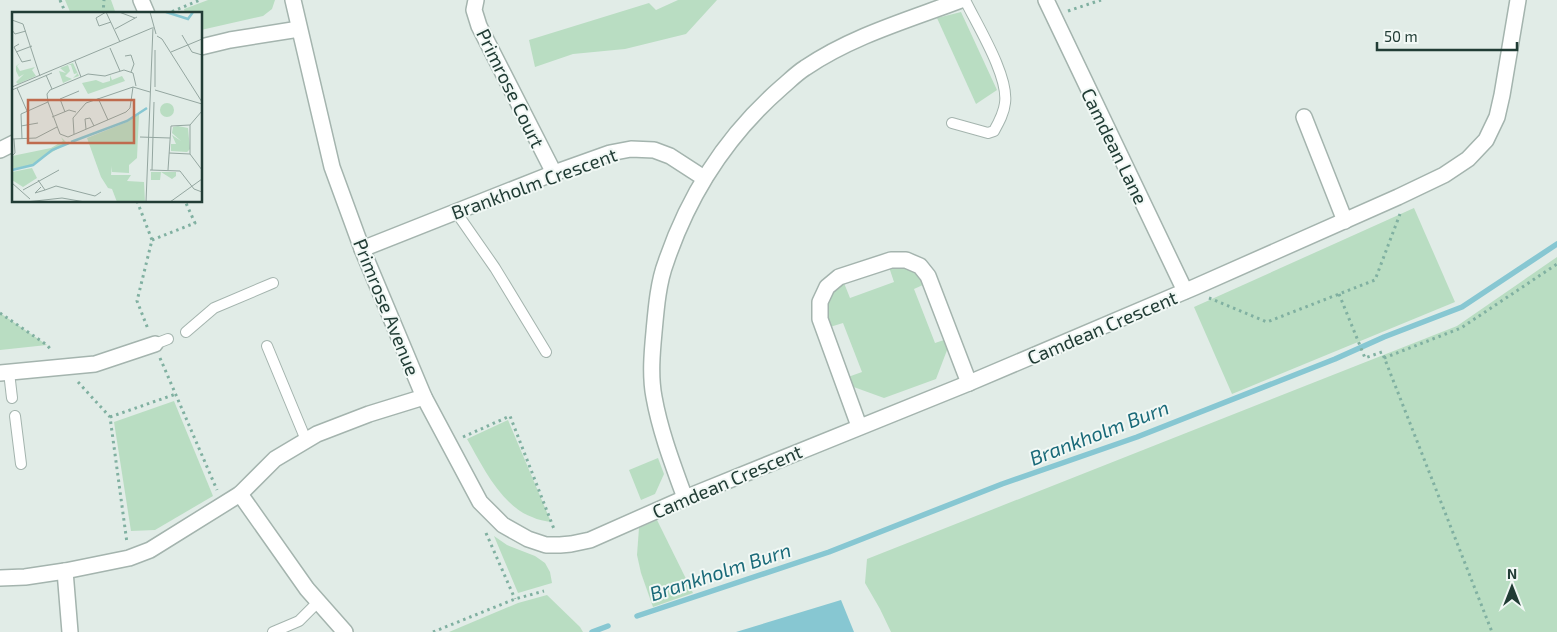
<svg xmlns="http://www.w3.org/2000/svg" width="1557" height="632" viewBox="0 0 1557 632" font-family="'Exo 2',sans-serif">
<rect width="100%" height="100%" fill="#e1ece7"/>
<!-- green -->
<g fill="#b9ddc2">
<path d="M65 0H111L116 14H71Z"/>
<path d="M208 0H275L272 9 263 16 201 30V14H185L184 9Z"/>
<path d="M678 0H717L686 34 625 49 573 54 535 67 529 40 649 3 656 10Z"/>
<path d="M961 12 997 90 976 104 937 18Z"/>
<path d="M1414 208 1455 302 1232 394 1194 307Z"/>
<path d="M1557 257V632H891L880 609 865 583 867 559 1457 326Z"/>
<path d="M901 265C911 269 921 273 925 284L914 289 935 343 947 339 949 345 936 379 884 398 851 386 848 377 862 372 843 323 830 327C824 309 826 292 844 283L850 298 894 282 889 267Z"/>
<path d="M0 313 47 345 0 350Z"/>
<path d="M174 401 213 496 155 530 131 531 114 422Z"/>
<path d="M508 420 551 522C545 521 538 520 532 517 501 506 482 465 467 439Z"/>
<path d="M658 458 664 474 655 494 641 500 629 470Z"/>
<path d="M657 520 693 593 653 607 641 573 637 555 639 528Z"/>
<path d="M494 536 507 545 535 556 545 563 550 572 552 583 518 593Z"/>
<path d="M547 595 580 627 583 632H449L518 603Z"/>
</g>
<!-- water -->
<path fill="#87c7d2" d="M841 600 854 632H736Z"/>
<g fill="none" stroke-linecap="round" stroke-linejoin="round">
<!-- stream -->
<g stroke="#87c7d2" stroke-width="5.5">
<path d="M637 616 829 552 1002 484 1137 437 1335 359 1384 337 1462 307 1557 244"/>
<path d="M592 632 608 626"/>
</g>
<defs>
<g id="lane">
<path d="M952 123 988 133 994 131C999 122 1004 113 1005 103 1009 76 977 25 965 0"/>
<path d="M456 212 495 268 546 352"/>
<path d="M186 332 214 308 273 283"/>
<path d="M155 344 168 339"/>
<path d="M267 346 306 440"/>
<path d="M9 372 12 398"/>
<path d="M15 416 21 464"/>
<path d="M273 632 299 621 318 602"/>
</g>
<g id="street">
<path d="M141 0 147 14"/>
<path d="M293 0 332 167 362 249 424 397 480 502 503 525 528 539 546 545H560L571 544 590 540 685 498 969 383 1195 287 1398 197 1444 175 1468 159 1486 140 1497 117 1502 95 1518 0"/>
<path d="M476 0 474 10 479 26 554 173"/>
<path d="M1046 0 1185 291"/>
<path d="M201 47 230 40 299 29"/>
<path d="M1304 117 1345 221"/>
<path d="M0 150 14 143"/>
<path d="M362 249 554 173 610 153 631 149 654 150 670 156 704 178"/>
<path d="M0 373 95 364 155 344"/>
<path d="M859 426 820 319V302L827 287 839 277 891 260H906L920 266 928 276 969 383"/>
<path d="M240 494 307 589 345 632"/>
<path d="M685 498C673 465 660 431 654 397 650 376 652 353 654 332 656 310 658 283 666 262 689 194 728 134 782 87 789 81 797 73 805 68 852 36 908 20 961 0"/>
<path d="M65 571 70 632"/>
<path d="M0 578 25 577 65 571 129 558 150 550 240 494 275 459 317 434 369 414 424 397"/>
</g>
</defs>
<!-- lane casing -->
<use href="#lane" stroke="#a4b4ae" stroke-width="12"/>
<!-- street casing -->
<use href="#street" stroke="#a4b4ae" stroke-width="18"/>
<!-- path -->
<g stroke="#80b0a1" stroke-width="3" stroke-dasharray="2.5 4" stroke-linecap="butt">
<path d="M60 0 66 14"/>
<path d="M1068 11 1101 0"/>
<path d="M103 14 104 0"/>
<path d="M166 14 200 0"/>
<path d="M137 201 152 240 137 301 148 329"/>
<path d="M152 240 195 223 185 201"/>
<path d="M1339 294 1365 358 1382 352 1492 632"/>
<path d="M1209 298 1267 322 1375 280 1400 214"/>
<path d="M0 313 47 345 52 351"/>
<path d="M160 358 217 490"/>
<path d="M1384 358 1461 328 1557 264"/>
<path d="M78 382 110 417 127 543"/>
<path d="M110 417 176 394"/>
<path d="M463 437 510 416 554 529"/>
<path d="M486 533 515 599"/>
<path d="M433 632 515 599 544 591"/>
</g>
<!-- lane -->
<use href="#lane" stroke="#fff" stroke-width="10"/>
<!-- street -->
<use href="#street" stroke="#fff" stroke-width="15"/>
</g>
<g text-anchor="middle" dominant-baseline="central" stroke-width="4" stroke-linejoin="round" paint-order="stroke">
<!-- street labels -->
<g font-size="19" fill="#213c35" stroke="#f1f8f5">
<text transform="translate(511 88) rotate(64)">Primrose Court</text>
<text transform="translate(1115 146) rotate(64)">Camdean Lane</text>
<text transform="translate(534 183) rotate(-20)">Brankholm Crescent</text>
<text transform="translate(387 307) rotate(68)">Primrose Avenue</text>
<text transform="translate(1102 327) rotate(-23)">Camdean Crescent</text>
<text transform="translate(727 481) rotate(-23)">Camdean Crescent</text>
</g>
<!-- water labels -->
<g font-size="20" font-style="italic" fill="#1a6a79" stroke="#f1f8f5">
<text transform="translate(1099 432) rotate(-21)">Brankholm Burn</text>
<text transform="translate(720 571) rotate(-18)">Brankholm Burn</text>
</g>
</g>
<!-- overview -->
<g transform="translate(12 12)">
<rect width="190" height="190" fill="#e1ece7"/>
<path d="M8 51 5 54 8 59 23 55 20 58 24 64 6 72 4 70 12 62 7 65 4 59V54ZM61 51 67 64 61 66 66 61 62 62 59 53H56L58 59 53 64 60 67 51 71 47 59 54 61 48 56ZM98 63 100 68 110 64 113 69 76 82 70 71 84 68 91 71 98 69ZM148 98a7 7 0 1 1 14 0a7 7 0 1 1-14 0ZM127 102 125 146 117 153V161L100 160V154L99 163H119L115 169 132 170 133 190H105L100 177 96 176 89 165 75 126 115 110ZM166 114 176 116 178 137 175 140 159 139V132H164L160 123 169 129 160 121 161 115ZM49 125 55 131 19 153 0 157V144L39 136 51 129ZM20 156 25 166 11 175 0 168V160ZM139 160H164V164L160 167 149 160 148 168H139Z" fill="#b9ddc2"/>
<path fill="none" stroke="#87c7d2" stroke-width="2.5" d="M154 0 176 7 181 0M59 130 115 109 135 96M0 158 21 153 40 138 57 131"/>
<path fill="none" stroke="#94a6a0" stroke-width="1" d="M94 0 84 6 87 14 99 10M94 0 108 30M107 0 123 6M138 0 144 22M0 8 11 12 28 64M103 17 125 5M0 18 3 22 14 19M170 23 180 40 190 43M145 24 150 27 190 90M7 32 2 35 10 50 19 48M98 36 108 59M143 38V75M4 40 20 34M159 40 190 27M113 44 119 43 122 52 119 60M63 49 69 65M34 63 40 77M0 75 140 16M121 75 118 96 114 100 56 125 48 122 36 90 35 82 38 78 76 62 93 64 112 58 121 61 124 74M5 76 15 99M0 78 40 61M143 78 190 92M86 86 96 108M53 100 48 87 67 79M40 105 57 98 64 100M9 114 26 111M74 117 73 107 78 106 82 114M62 122 61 106 74 91 121 75 138 80M128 125 158 126M0 127 24 126 45 115M10 127 9 102 36 90M157 141 178 142 190 158M178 142V113M0 144 3 141 2 127M138 158 168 159 182 177 190 180M140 158 142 90M156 158 159 114 178 113 190 99M26 168 33 178 44 174 83 184 89 180M0 171 18 187M29 175 23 181 33 178M11 178 47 158M14 190 50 186 73 190M134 190 141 15M158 190 190 167"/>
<path fill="#bf6b4e" fill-opacity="0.15" stroke="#bf6b4e" stroke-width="2.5" d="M16 88H122V131H16Z"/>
<rect width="190" height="190" fill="none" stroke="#213c35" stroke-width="2.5"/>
</g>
<!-- north arrow -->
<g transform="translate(1512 587)" stroke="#f1f8f5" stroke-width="4" paint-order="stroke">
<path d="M0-4L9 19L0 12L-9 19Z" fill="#213c35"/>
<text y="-8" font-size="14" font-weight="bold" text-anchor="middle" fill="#213c35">N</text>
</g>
<!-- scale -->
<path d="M1377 42v8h140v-8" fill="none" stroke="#213c35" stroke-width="2.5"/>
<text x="1384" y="42" font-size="15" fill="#213c35" stroke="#f1f8f5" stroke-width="4" paint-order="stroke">50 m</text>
</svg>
